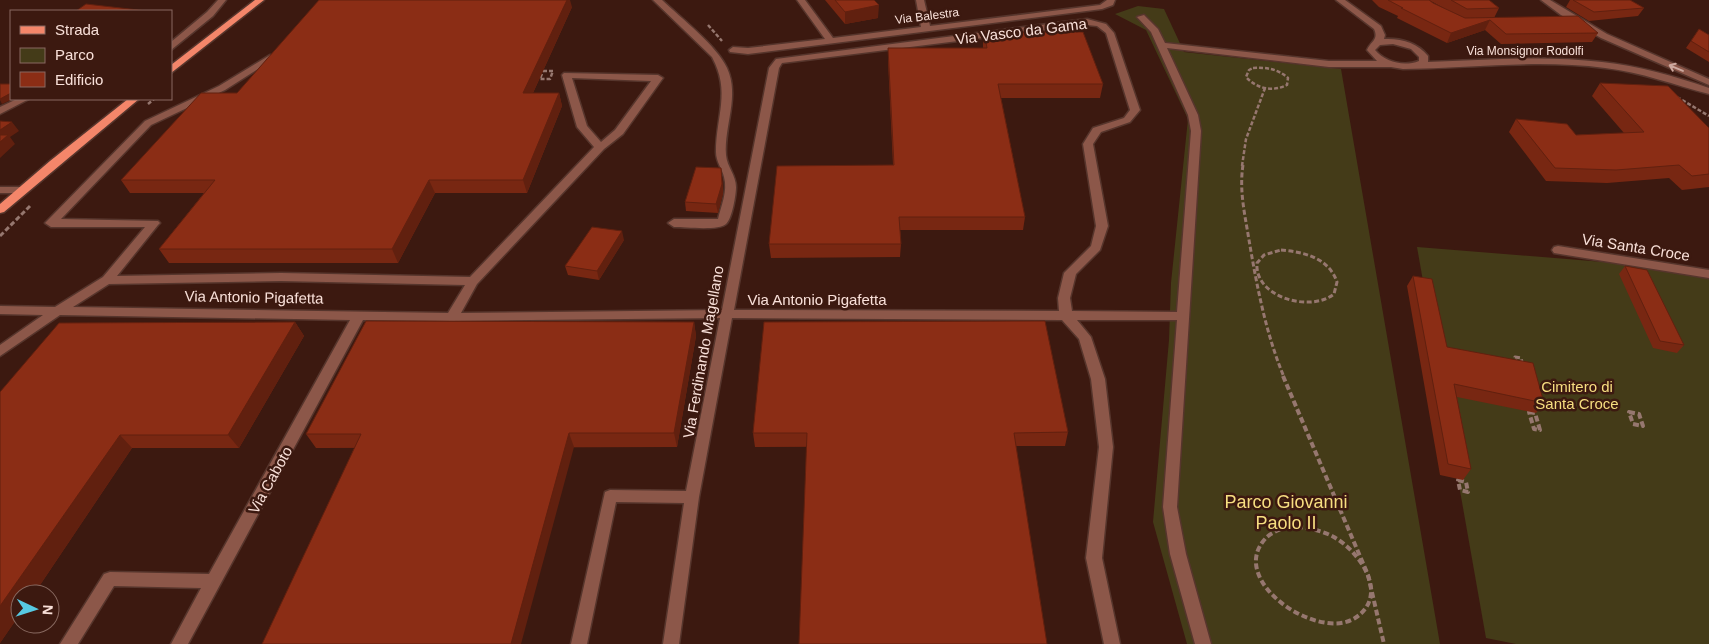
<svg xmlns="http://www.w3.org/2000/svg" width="1709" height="644" viewBox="0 0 1709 644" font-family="Arial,sans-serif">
<rect width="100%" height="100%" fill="#3c1910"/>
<!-- green -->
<g fill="#443b18">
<path d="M1138 6 1164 9 1184 52 1341 69 1440 644H1187L1153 522 1169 340 1171 283 1188 119 1146 30 1115 14Z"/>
<path d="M1417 247 1628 264 1709 276V644H1516L1486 638Z"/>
</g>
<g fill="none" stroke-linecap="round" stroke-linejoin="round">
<defs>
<g id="minor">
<path d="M218 0H226L213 16 171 50V42L207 12Z"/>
<path d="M653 0H662C681 18 717 46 727 68 740 96 724 126 726 155 727 167 736 175 736 187 736 195 732 219 726 224 719 231 685 227 674 227L668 223 674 219H718C721 206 728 191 724 177 722 168 716 162 716 152 716 116 731 92 712 57Z"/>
<path d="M797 0H805L833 38 921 27 916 0H924L930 26 1100 5 1107 0H1115L1113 5 1102 9 748 54 730 52 729 50 733 47 748 48 825 39Z"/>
<path d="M1336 0H1345L1381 26 1385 35 1384 39C1401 38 1418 43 1428 56V62C1486 60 1544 55 1602 62 1639 66 1674 76 1709 88V94C1674 85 1641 72 1605 68 1538 59 1470 68 1403 69L1391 67H1329L1167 48 1198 115 1201 131 1177 507 1186 554 1211 644H1195L1170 554 1163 507 1177 320H1077L1091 337 1105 379 1113 447 1102 558 1120 644H1104L1086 558 1099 447 1091 379 1079 339 1062 320 732 318 699 497 679 644H663L684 503 616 502 587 644H571L605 492 610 490 686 491 720 318 452 321 363 320 188 644H171L201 588 114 586 78 644H60L104 574 110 572 209 574 350 320 60 315 0 356V345L43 315 0 314V306L55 307 103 277 145 227H51L45 223 47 221 145 121 219 86 270 55 277 57 225 90 151 125 61 219 158 221 160 223 158 225 117 276 281 273 470 277 594 147 577 127 562 75 564 73 658 75 663 78 623 134 604 149 477 284 461 313 722 310 769 68 776 59 1087 19 1106 24 1114 33 1140 110 1130 122 1101 132 1093 144 1108 226 1100 250 1076 274 1070 298 1072 311 1177 312 1191 131 1188 115 1151 32 1137 17 1144 15 1158 29 1165 43 1329 61H1377L1367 50C1371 41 1379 40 1374 29ZM1087 25 1097 26 1106 33 1130 110 1124 118 1093 128 1083 144 1096 226 1091 246 1064 273 1058 298 1059 311 734 310 779 68 782 63ZM1393 44 1411 49 1419 57V61C1404 67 1385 62 1375 50L1380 45ZM572 78 651 81 615 130 601 142 587 126ZM281 281 465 285 448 313 73 307 109 284Z"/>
<path d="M1541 0H1550L1607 34 1709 79V85L1601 38 1561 15Z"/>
<path d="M17 99H29L0 114V107Z"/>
<path d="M0 187H21L26 190 21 193H0Z"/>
<path d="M1558 246 1709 270V278L1554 253 1552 250 1554 247Z"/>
</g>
<g id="major">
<path d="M255 0H264L171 73V65Z"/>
<path d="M128 99H139L4 212 0 213V204L50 161Z"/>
</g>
</defs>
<!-- minor casing -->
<use href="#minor" stroke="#56352c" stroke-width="3"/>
<!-- major casing -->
<use href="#major" stroke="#56352c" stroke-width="3"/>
<!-- path-far2 -->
<g stroke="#96776f" stroke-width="2.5" stroke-dasharray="4 2" stroke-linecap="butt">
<path d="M708 25 722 41"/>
<path d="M1253 68C1266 67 1278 69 1288 78L1287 85C1273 92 1257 89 1246 77L1249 70Z"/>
<path d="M543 71H553L550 79H540Z"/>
<path d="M1677 97 1709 116"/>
<path d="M148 104 154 99"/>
<path d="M1242 166 1246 139 1265 88"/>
</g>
<!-- path-far1 -->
<g stroke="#96776f" stroke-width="3" stroke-dasharray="5 2.5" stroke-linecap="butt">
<path d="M1243 165C1239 191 1245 215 1249 240 1257 287 1266 334 1284 377"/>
<path d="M0 236 30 206"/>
<path d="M1281 250C1304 252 1329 258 1337 282L1334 294C1310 313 1254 297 1257 263L1264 255Z"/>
<path d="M1515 357 1521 358 1525 374 1519 373Z"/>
</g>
<!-- path -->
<g stroke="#96776f" stroke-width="4" stroke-dasharray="6 3" stroke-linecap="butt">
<path d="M1283 376 1368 575 1384 644"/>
<path d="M1529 412 1535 413 1540 430 1534 429Z"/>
<path d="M1629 412 1639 414 1643 426 1633 424Z"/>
<path d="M1458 480 1466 482 1468 492 1460 490Z"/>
<path d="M1288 526C1303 527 1318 529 1332 536 1359 550 1391 595 1355 618 1318 642 1227 581 1265 539 1270 533 1281 529 1288 526Z"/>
</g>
<!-- minor -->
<use href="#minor" fill="#8c5749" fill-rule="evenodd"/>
<!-- major -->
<use href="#major" fill="#f4866a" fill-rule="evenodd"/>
</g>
<!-- wall -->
<g fill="#782712">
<path d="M825 0H874L878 18 845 24Z"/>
<path d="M1372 0H1429L1433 3 1447 10 1429 0H1489L1499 8 1494 18 1598 33 1592 42 1501 44 1485 30 1447 43 1397 18 1398 16 1379 7Z"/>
<path d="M1570 0H1630L1644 8 1638 16 1589 21 1566 7Z"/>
<path d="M572 7 533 93H559L562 106 527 193H435L398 263H169L159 249 204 193H130L121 180 237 93Z"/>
<path d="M1699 29 1709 35V62L1686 48Z"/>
<path d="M984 32 1103 84 1100 98H1001L1025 217 1023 230H900L901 244 900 257 771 258 769 244 893 165 888 61V48H983V44Z"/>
<path d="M1600 83 1709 128V187L1682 190 1669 178 1607 183 1546 181 1509 132 1516 119 1576 135 1624 133 1592 96Z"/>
<path d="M722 177 723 193 718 213 686 211 685 202Z"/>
<path d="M624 240 599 280 568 275 565 266Z"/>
<path d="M1625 266 1684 345 1677 353 1653 348 1619 274Z"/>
<path d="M1413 276 1447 347 1544 403 1536 413 1457 397 1471 469 1463 480 1440 475 1407 286Z"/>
<path d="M295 322 304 336 239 448H132L34 594H20V614L0 643V392Z"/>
<path d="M694 322 696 336 677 447 316 448 306 434Z"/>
<path d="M1068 432 1065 446H1016L755 447 753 433Z"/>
</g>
<!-- shaded-wall -->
<g fill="#61200f">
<path d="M567 0H570L572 7 527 106 523 93Z"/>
<path d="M879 5 878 18 845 24V12Z"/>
<path d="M1490 20 1485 30 1447 43 1451 33Z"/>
<path d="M11 93V99H13L2 104 0 100V99Z"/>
<path d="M559 93 562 106 527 193 523 180Z"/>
<path d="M12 122 19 131 10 137 15 144 0 158V130Z"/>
<path d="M721 168 723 193 718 213 716 204Z"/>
<path d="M429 180 435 193 398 263 392 249Z"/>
<path d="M622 231 624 240 599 280 597 271Z"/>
<path d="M295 322 304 336 239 448 228 435Z"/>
<path d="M694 322 696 336 677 447 674 433Z"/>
<path d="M569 433 574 447 521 644H511Z"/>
<path d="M120 435 132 448 34 594H20V614L0 643V606Z"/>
</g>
<!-- building -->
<g fill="#8b2d15" stroke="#61200f">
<path d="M319 0H567L523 93H559L523 180H429L392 249H159L215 180H121L201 93H237Z"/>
<path d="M835 0H874L879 5 845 12Z"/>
<path d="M1388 0H1429L1433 3 1465 18 1578 16 1598 33 1506 34 1490 20 1451 33 1401 8H1403Z"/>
<path d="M1451 0H1489L1499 8 1467 9Z"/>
<path d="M1573 0H1630L1644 8 1594 12Z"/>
<path d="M86 4 147 11H76Z"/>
<path d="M1699 29 1709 35V52L1691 41Z"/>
<path d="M984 32H1083L1103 84H998L1025 217H899L901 244H769L777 166 894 165 888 48H987Z"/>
<path d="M1600 83 1668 86 1709 128V174L1692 176 1679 165 1616 170 1555 168 1516 119 1567 124 1576 135 1644 132Z"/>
<path d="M0 84H11V93L0 99Z"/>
<path d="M0 121 12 122 0 130Z"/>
<path d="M0 135H8L0 142Z"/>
<path d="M696 167 721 168 722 184 716 204 685 202Z"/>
<path d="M592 227 622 231 597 271 565 266Z"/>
<path d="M1625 266 1647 270 1684 345 1660 341Z"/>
<path d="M1413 276 1432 279 1447 347 1533 363 1544 403 1454 384 1471 469 1448 464Z"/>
<path d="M366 321 694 322 674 433H569L511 644H262L361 434H306Z"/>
<path d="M1045 321 1068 432 1014 433 1047 644H799L807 433H753L764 322Z"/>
<path d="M295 322 228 435H120L0 606V392L59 323Z"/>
</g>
<!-- one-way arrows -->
<defs><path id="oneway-shaft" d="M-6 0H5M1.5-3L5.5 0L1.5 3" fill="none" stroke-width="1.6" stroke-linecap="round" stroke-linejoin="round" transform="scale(1.25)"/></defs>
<use stroke="#cda99f" href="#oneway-shaft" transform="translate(1676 68) rotate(-157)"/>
<g text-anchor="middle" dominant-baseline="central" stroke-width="5" stroke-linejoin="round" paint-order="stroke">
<!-- far-street labels -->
<g font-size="12" fill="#f9e0d9" stroke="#3c1910">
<text transform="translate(927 16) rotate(-7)">Via Balestra</text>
<text x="1525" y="51">Via Monsignor Rodolfi</text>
</g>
<!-- street labels -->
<g font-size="15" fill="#f9e0d9" stroke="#3c1910">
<text transform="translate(1021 31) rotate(-7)">Via Vasco da Gama</text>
<text transform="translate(1636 247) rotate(9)">Via Santa Croce</text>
<text transform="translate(254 297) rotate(1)">Via Antonio Pigafetta</text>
<text x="817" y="299">Via Antonio Pigafetta</text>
<text transform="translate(703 352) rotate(-80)">Via Ferdinando Magellano</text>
<text transform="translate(270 480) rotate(-61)">Via Caboto</text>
</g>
<!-- park labels -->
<g font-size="15" fill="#f7de80" stroke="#3c1910">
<text x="1577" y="386">Cimitero di<tspan x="1577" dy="17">Santa Croce</tspan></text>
</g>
<!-- near-park labels -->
<g font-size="18" fill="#f7de80" stroke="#3c1910">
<text x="1286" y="502">Parco Giovanni<tspan x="1286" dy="21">Paolo II</tspan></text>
</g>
</g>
<!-- legend -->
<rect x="10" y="10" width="162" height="90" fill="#3c1910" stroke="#886960"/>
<rect x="20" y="26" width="25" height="8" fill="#f4866a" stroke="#886960"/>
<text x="55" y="35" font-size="15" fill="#f9e0d9">Strada</text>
<rect x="20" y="48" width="25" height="15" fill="#443b18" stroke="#886960"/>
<text x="55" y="60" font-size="15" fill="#f9e0d9">Parco</text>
<rect x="20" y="72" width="25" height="15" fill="#8b2d15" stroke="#886960"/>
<text x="55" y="85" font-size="15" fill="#f9e0d9">Edificio</text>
<!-- north arrow -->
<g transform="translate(35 609) rotate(94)"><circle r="24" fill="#3c1910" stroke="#886960"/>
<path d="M0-4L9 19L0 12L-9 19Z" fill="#57c9e2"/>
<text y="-8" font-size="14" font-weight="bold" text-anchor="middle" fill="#f9e0d9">N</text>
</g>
</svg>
